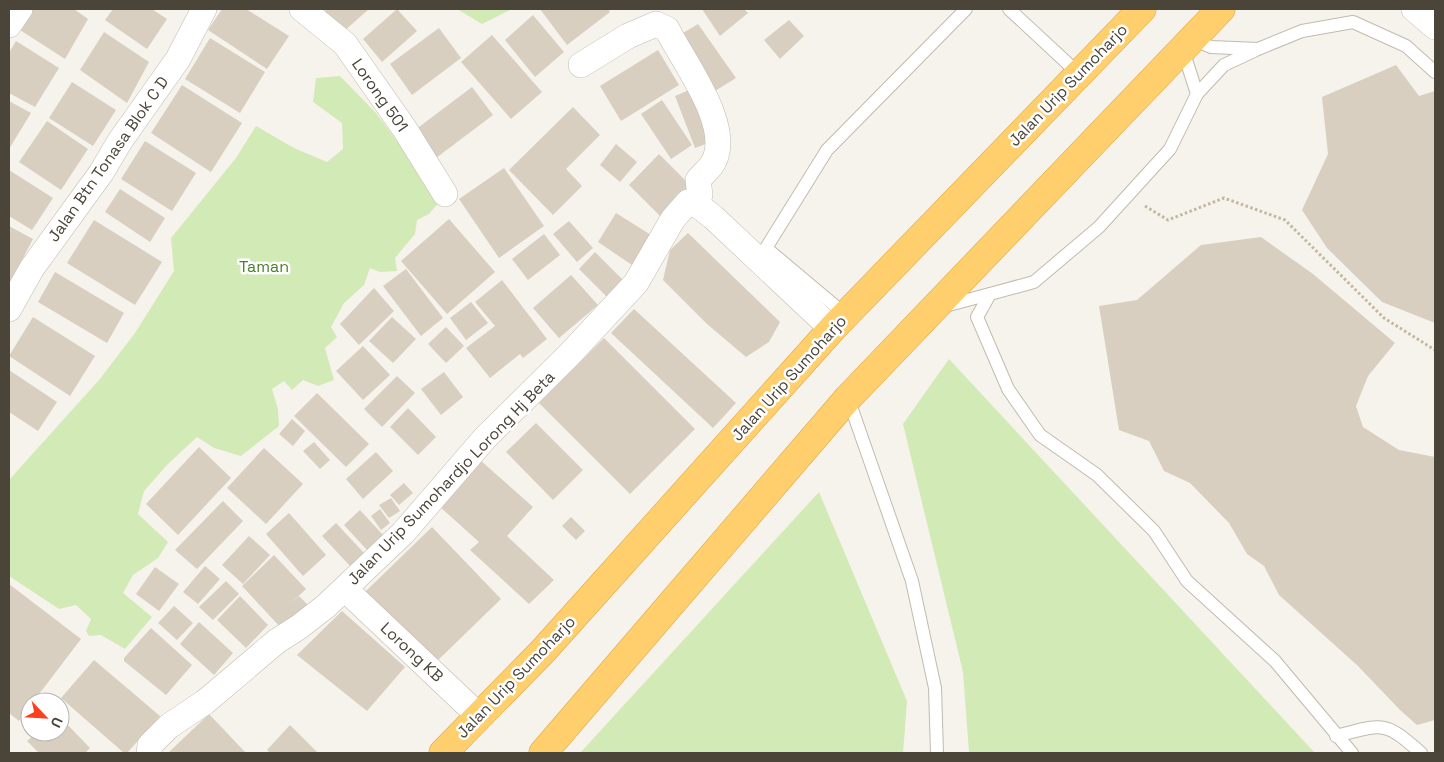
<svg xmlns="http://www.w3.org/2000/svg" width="1444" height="762" viewBox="0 0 1444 762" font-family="'Space Grotesk',sans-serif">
<rect width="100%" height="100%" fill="#f6f3ec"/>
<!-- green -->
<g fill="#d2eab5">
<path d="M457 9H512L482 24Z"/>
<path d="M340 76 376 113 441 200 429 214 417 220 415 234 395 258 397 271 380 272 370 268 364 285 344 303 331 327 337 337 325 348 334 380 318 386 303 380 292 390 284 381 272 389 278 409 279 426 241 456 214 448 197 437 168 464 144 491 138 514 168 542 158 558 133 575 123 593 152 617 125 649 101 635 89 636 86 631 91 619 76 605 59 609 9 576V480L99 380 135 333 174 271 171 238 236 158 256 126 294 148 327 162 343 149 342 123 313 102 316 78Z"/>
<path d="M949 359 1315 753H969L963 672 903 424Z"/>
<path d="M819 492 907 701 903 753H580Z"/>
</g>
<!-- building -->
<g fill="#d8cfc1">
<path d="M33 9H74L88 19 65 59 20 30Z"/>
<path d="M113 9H152L167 19 147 49 105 20Z"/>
<path d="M222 9H246L289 36 267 69 208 30Z"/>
<path d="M327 9H369L343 32 324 12Z"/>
<path d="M397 9 417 31 382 62 363 39Z"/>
<path d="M540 9H608L610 12 567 45Z"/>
<path d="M702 9H744L748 13 720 36Z"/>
<path d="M533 15 564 52 535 77 505 40Z"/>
<path d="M789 20 804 36 780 59 764 40Z"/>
<path d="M698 24 736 78 710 94 678 36Z"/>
<path d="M439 28 461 58 412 95 390 64Z"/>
<path d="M104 32 149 62 127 103 80 70Z"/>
<path d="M492 35 542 92 511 119 461 62Z"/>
<path d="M210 38 265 72 240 113 185 79Z"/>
<path d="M16 41 59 68 35 107 9 93V53Z"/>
<path d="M658 50 679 85 621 121 600 86Z"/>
<path d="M1396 65 1419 96 1435 91V323L1382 302 1327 248 1302 210 1328 154 1322 97Z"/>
<path d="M72 82 116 110 93 146 49 118Z"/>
<path d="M182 85 242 123 211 172 151 133Z"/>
<path d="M472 87 493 115 436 158 415 130Z"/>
<path d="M694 88 714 141 695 148 675 96Z"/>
<path d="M662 100 692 145 671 159 641 114Z"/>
<path d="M9 101 31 113 9 149Z"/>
<path d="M573 107 600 135 566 169 582 186 553 215 509 170Z"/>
<path d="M47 121 88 149 61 190 19 162Z"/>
<path d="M145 141 196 173 172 211 121 179Z"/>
<path d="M616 144 637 162 620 182 600 165Z"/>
<path d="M659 154 691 186 661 217 629 185Z"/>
<path d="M504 168 544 226 499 258 459 199Z"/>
<path d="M9 170 53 198 32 230 9 216Z"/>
<path d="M120 189 165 218 150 242 105 212Z"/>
<path d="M616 213 651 235 632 265 598 242Z"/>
<path d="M449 219 495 272 447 314 401 261Z"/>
<path d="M94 220 162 262 135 305 67 263Z"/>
<path d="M569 221 593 248 577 262 553 234Z"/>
<path d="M9 226 33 239 11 281 9 279Z"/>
<path d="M688 233 780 322 769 342 746 357 707 324 663 280 670 250Z"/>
<path d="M544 234 560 255 528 280 512 259Z"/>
<path d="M1261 237 1313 274 1395 343 1368 376 1356 406 1363 427 1399 450 1435 457V720L1417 725 1400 710 1358 666 1279 595 1264 566 1247 554 1229 523 1190 483 1164 471 1149 441 1119 430 1099 306 1137 300 1201 245Z"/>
<path d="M595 252 626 283 610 300 579 269Z"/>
<path d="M406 269 443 318 421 336 383 286Z"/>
<path d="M55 272 124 313 107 343 38 302Z"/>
<path d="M571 275 598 305 559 338 533 308Z"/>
<path d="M502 280 547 339 523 358 520 354 490 378 466 348 495 326 475 302Z"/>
<path d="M374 288 394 311 359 345 340 324Z"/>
<path d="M471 302 488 323 466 340 450 318Z"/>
<path d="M634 309 736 403 713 428 611 333Z"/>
<path d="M33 317 95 356 70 396 9 356Z"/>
<path d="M392 317 416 339 393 363 369 341Z"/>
<path d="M446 327 464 346 446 363 428 344Z"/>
<path d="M604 338 695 429 630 494 539 403Z"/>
<path d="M363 346 390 375 363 400 336 371Z"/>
<path d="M9 370 57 402 38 431 9 412Z"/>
<path d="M444 372 463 397 441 415 421 389Z"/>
<path d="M397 376 415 393 382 427 364 409Z"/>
<path d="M317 393 369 444 346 467 294 416Z"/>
<path d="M408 408 436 437 418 455 390 427Z"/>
<path d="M292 419 305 431 293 446 279 434Z"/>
<path d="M536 423 583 470 553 500 506 452Z"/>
<path d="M314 442 330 460 320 469 303 451Z"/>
<path d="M199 447 231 478 178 535 146 504Z"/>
<path d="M264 448 303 484 266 524 227 488Z"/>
<path d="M376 452 393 471 363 499 346 479Z"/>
<path d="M480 460 533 507 507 536 554 580 529 604 470 550 479 542 439 506Z"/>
<path d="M404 483 413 493 399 505 390 495Z"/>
<path d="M391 498 400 511 389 518 379 505Z"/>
<path d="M223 501 243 521 197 569 175 550Z"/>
<path d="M380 509 390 523 381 530 371 516Z"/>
<path d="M360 510 383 535 367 550 344 525Z"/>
<path d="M289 513 326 555 303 576 266 534Z"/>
<path d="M571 517 585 531 576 540 562 526Z"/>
<path d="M336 523 365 554 351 567 322 536Z"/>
<path d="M432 527 501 599 434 664 365 592Z"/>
<path d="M249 536 270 555 243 584 222 565Z"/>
<path d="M274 555 306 589 289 605 299 596 309 606 283 630 242 586Z"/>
<path d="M205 566 220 579 198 604 183 592Z"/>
<path d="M155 567 179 584 159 611 136 594Z"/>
<path d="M226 581 239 594 213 620 199 607Z"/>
<path d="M9 584 81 639 33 702H30V707L19 721 9 713Z"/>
<path d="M240 596 268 625 246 648 217 620Z"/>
<path d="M174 606 193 623 177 640 158 623Z"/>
<path d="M342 611 405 667 367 711 297 655Z"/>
<path d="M199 622 233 653 214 675 180 644Z"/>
<path d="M151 628 192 665 166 695 124 661V658Z"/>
<path d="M94 660 160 716 127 753H124L61 698Z"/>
<path d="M209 714 246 753H168Z"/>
<path d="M60 717 90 748 85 753H39L27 741 37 732H60Z"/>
<path d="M290 725 318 753H270L267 750Z"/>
</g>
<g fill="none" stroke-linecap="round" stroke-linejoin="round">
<defs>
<g id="lane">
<path d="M1009 9 1079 74"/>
<path d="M1192 39 1211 47 1258 49 1302 31 1353 22 1406 46 1435 72"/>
<path d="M1182 47 1197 94 1170 149 1099 227 1034 282 990 294 977 317 1008 389 1040 435 1097 475 1154 531 1187 581 1275 661 1352 753"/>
<path d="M1197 94 1224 65 1256 50"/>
<path d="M945 306 990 294"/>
<path d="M846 315 766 248 827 150 966 9"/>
<path d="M848 398 912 581 935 688 937 753"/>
<path d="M1336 736C1383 724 1384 720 1421 753"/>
</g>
<g id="street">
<path d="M302 9 345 44 404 128 445 194"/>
<path d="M1414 9 1435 27"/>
<path d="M9 25 20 9"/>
<path d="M581 65 628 36 656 24 667 29C683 62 737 130 711 166 707 171 702 175 698 180L700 195 696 204"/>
<path d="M9 309 32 268 101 173 120 141 178 59 204 9"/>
<path d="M345 589 479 716"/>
<path d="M149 753 150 745 169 726 205 702 277 641 299 627 326 606 403 533 485 438 570 354 636 283 673 219 688 202 696 204 713 217 832 329"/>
</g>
<g id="highway">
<path d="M443 753 543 651 832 329 1142 9"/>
<path d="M543 753 848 398 1221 9"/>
</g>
</defs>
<!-- lane casing -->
<use href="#lane" stroke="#c2bbae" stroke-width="14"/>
<!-- street casing -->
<use href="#street" stroke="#c2bbae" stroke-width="26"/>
<!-- highway casing -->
<use href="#highway" stroke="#e0a43c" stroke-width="29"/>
<!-- path -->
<path stroke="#c4b79f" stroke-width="3" stroke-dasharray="2.5 2.5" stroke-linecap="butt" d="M1145 206 1168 220 1224 198 1285 220 1384 318 1435 350"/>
<!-- lane -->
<use href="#lane" stroke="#fff" stroke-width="12"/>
<!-- street -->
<use href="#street" stroke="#fff" stroke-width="25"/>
<!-- highway -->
<use href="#highway" stroke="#ffcf6e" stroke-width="28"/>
</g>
<g text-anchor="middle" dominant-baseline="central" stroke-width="5" stroke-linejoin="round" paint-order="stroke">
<!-- street labels -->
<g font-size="16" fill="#4b4439" stroke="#fff">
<text transform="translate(1068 85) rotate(-46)">Jalan Urip Sumoharjo</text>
<text transform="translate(380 95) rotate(55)">Lorong 501</text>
<text transform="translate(108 159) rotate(-55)">Jalan Btn Tonasa Blok C D</text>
<text transform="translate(789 378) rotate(-48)">Jalan Urip Sumoharjo</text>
<text transform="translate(451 478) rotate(-46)">Jalan Urip Sumohardjo Lorong Hj Beta</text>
<text transform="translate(412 652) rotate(43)">Lorong KB</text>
<text transform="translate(516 677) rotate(-46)">Jalan Urip Sumoharjo</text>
</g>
<!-- park labels -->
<g font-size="16" fill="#4a7f2a" stroke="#fff">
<text x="264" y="266">Taman</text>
</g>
</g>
<!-- border -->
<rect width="1444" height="762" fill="none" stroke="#4b4439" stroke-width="20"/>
<!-- north arrow -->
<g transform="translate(45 717) rotate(115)"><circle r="24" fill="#ffffff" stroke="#b7b4b0"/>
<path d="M0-4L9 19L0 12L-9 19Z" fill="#fc3f1d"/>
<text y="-8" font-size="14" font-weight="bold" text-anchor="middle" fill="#4b4439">U</text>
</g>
</svg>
